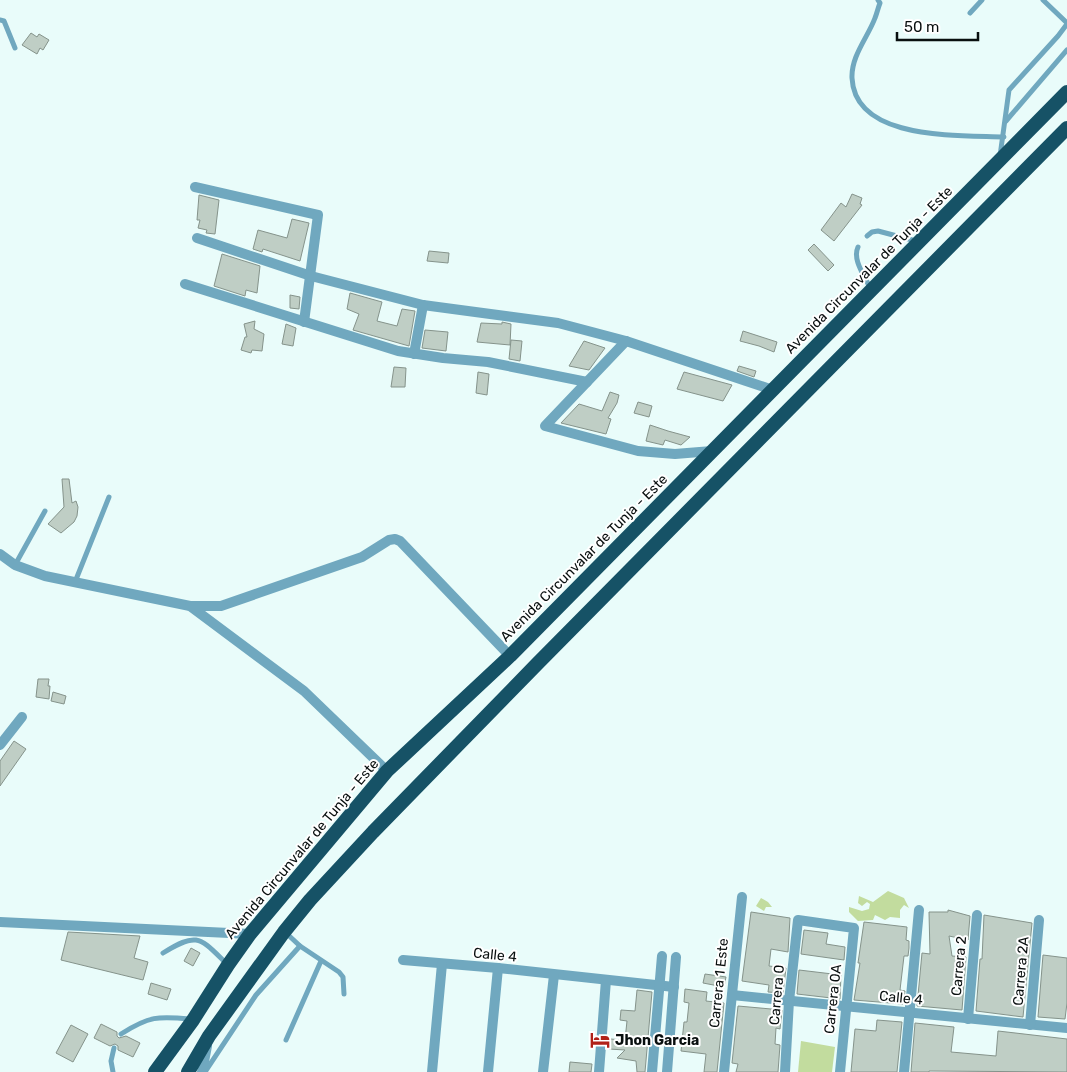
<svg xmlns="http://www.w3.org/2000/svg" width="1067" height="1072" viewBox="0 0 1067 1072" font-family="Rubik,sans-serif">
<rect width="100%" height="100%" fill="#e9fcfa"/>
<!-- green -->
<g fill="#c2dc9e">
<path d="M888 891 904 898 909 908 904 905 900 910V918L890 917 885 920 875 915 873 920 858 921 849 912V907L862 911 869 909 870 904 867 902 862 906 858 903 859 896 873 902Z"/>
<path d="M761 898 768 902 772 907H766L764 911 756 906Z"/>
<path d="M801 1041 835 1047 832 1072H798Z"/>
</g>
<!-- building -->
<g fill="#bfcec5" stroke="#85938b">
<path d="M31 33 37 37 39 34 49 40 43 50 40 48 37 54 22 45Z"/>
<path d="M852 194 862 198 860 204 862 205 834 241 821 230 841 203 846 207Z"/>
<path d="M199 195 219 200 215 234 206 233 207 230 198 228 200 220H197Z"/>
<path d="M292 219 309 223 300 261 263 249 262 252 253 249 258 230 287 238Z"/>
<path d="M814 244 834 265 828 271 808 250Z"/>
<path d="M429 251 449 253 448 263 427 261Z"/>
<path d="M222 254 260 266 257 293 246 290 245 296 214 286Z"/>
<path d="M350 293 382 302 377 321 397 326 402 309 415 311 409 346 353 330 359 314 347 309Z"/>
<path d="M290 295 300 297 299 309 290 308Z"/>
<path d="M255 321 254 329 264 334 262 351 252 350 251 353 241 350 245 337H247L244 324Z"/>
<path d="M502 322 511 324 510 345 477 342 481 323 502 324Z"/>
<path d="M286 324 296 328 293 346 282 344Z"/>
<path d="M425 330 448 332 446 351 422 348Z"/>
<path d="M743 331 777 342 774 352 759 346 740 341Z"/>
<path d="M511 340 522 341 520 361 509 359Z"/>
<path d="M584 341 605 348 589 370 569 366Z"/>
<path d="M739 366 756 371 754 377 737 371Z"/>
<path d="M394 367 406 368 405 387H391Z"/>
<path d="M478 372 489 374 487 395 476 393Z"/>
<path d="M684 372 732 385 723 401 677 389Z"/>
<path d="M610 392 619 395 617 403 608 418 611 419 606 434 561 423 579 404 602 411Z"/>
<path d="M638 402 652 406 649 417 634 413Z"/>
<path d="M650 425 668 431 690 437 681 445 665 440 663 445 646 441Z"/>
<path d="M62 479H69L72 503 76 501 78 507 77 516 74 522 61 533 48 524 64 507Z"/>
<path d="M38 679H49L48 686H50L49 699 36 697Z"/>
<path d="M53 692 66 696 64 704 51 701Z"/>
<path d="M14 741 26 749 0 786V761Z"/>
<path d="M948 910 970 916 968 940 949 936 952 956 966 957 962 1010 917 1006 922 953 930 954 929 912H948Z"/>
<path d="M751 912 790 918 788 952 771 949 769 966 786 968 783 993 768 992 769 985 742 981Z"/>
<path d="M984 915 1032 923 1023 1017 976 1011 980 959H982Z"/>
<path d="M864 922 907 927 906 940 909 941V948L908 956H904L900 990 905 991 903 1004 854 1000 860 963H858Z"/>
<path d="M804 930 828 933 826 944 845 947 844 960 801 954Z"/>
<path d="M68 932 140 936 134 958 148 962 143 980 61 960Z"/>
<path d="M191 948 200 953 193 966 184 961Z"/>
<path d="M1043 955 1067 958V1003L1065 1019 1038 1017Z"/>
<path d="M799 970 841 975 840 999 797 994Z"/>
<path d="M705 974 726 977 724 987 703 983Z"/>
<path d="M151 983 171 989 167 1000 148 994Z"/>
<path d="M685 989 707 992 706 1001 724 1003 717 1072H704L706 1054 681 1051 684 1022H687L689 1003 684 1002Z"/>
<path d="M637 990 652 992 645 1072H637L636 1061 617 1058 625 1050 609 1049 610 1039 625 1040 627 1021 620 1020 621 1010 635 1011Z"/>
<path d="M738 1006 782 1010 780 1029 776 1028 775 1044 780 1045 778 1072H736L738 1064 732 1063Z"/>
<path d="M877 1020 902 1022 897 1072H851L855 1029 876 1031Z"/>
<path d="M915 1023 954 1027 951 1052 996 1056 998 1031 1067 1039V1072L929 1071V1072H911Z"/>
<path d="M101 1024 117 1032V1036L119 1038 126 1036 140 1043 133 1057 118 1050V1046L115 1044 110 1046 94 1038Z"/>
<path d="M71 1025 88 1034 73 1062 56 1053Z"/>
<path d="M570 1062 592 1064 591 1072H569Z"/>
</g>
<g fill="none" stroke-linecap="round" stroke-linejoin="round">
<!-- service -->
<g stroke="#70a8bf" stroke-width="5">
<path d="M878 0 880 3C878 8 877 13 875 18 868 37 851 56 852 78 855 141 959 135 1004 137"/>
<path d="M1043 0 1067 23"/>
<path d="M970 13 982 0"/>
<path d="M0 20 4 21 15 48"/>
<path d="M1006 121 1067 50"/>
<path d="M1000 156 1009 90 1058 36 1067 24"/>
<path d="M867 236 872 232 878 231 916 241"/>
<path d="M858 247C852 260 865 276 870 288"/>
<path d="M15 565 45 511"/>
<path d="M75 582 109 497"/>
<path d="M285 932 300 946 339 972 343 977 344 994"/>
<path d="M163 953C198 931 200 938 227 964"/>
<path d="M121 1034C149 1016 158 1016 190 1019"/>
<path d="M286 1040 321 961"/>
<path d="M113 1072 111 1061 114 1048"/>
<path d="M205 1072 256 995 300 946"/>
</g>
<!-- minor -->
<g stroke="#70a8bf" stroke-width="10">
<path d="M195 187 318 215 304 322"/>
<path d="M197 238 311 276 423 305 558 323 626 341 773 390"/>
<path d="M185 284 398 351 443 358 488 362 587 382"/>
<path d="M626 341 545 426 638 451 675 454 712 451"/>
<path d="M414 354 423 305"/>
<path d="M0 554 15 565 45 576 190 606 304 691 387 771"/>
<path d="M190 606H221L362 557 389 540 395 539 400 541 510 656"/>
<path d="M0 745 22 717"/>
<path d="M0 922 250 934"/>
<path d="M403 960 498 968 674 987"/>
<path d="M732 995 1067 1028"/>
<path d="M968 1019 977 915"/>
<path d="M1030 1025 1039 920"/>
<path d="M202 1072 207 1046"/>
<path d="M432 1072 442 964"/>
<path d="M488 1072 498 968"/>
<path d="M543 1072 554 975"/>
<path d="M599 1072 606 980"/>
<path d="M652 1072 662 956"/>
<path d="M667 1072 676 957"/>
<path d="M724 1072 742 897"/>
<path d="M785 1072 789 1001 798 920 854 928 840 1072"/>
<path d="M904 1072 919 910"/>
</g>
<!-- trunk -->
<g stroke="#165266" stroke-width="14">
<path d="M155 1072 193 1020 228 965 250 934 387 771 510 656 1067 92"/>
<path d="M188 1072 209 1036 284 932 310 900 373 832 537 664 1067 128"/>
</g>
</g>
<!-- icons -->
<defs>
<symbol id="hotel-bare" viewBox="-9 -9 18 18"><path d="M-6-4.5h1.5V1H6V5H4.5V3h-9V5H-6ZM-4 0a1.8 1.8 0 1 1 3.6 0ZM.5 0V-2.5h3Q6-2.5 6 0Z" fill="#b12118" stroke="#fff" stroke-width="2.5" paint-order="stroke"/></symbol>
</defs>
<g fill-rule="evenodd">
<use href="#hotel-bare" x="586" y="1026" width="28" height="28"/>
</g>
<g text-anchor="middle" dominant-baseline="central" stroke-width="4" stroke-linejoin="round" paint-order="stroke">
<!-- street labels -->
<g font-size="14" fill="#090f0f" stroke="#fff">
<text transform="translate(869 270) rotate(-45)">Avenida Circunvalar de Tunja - Este</text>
<text transform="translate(584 558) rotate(-45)">Avenida Circunvalar de Tunja - Este</text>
<text transform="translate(302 849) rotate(-50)">Avenida Circunvalar de Tunja - Este</text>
<text transform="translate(495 955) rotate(6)">Calle 4</text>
<text transform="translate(959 966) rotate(-85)">Carrera 2</text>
<text transform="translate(1021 971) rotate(-85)">Carrera 2A</text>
<text transform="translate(719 983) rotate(-84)">Carrera 1 Este</text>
<text transform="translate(777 995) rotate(-85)">Carrera 0</text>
<text transform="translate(901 998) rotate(6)">Calle 4</text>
<text transform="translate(833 999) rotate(-84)">Carrera 0A</text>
</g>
<!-- poi labels -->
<g font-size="14" font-weight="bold" fill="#090f0f" stroke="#fff" text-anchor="start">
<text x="615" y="1040">Jhon Garcia</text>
</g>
</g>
<!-- scale -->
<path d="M897 32v8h81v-8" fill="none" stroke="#090f0f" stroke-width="2.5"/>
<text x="904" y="32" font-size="15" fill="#090f0f" stroke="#ffffff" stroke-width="4" paint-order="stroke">50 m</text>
</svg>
